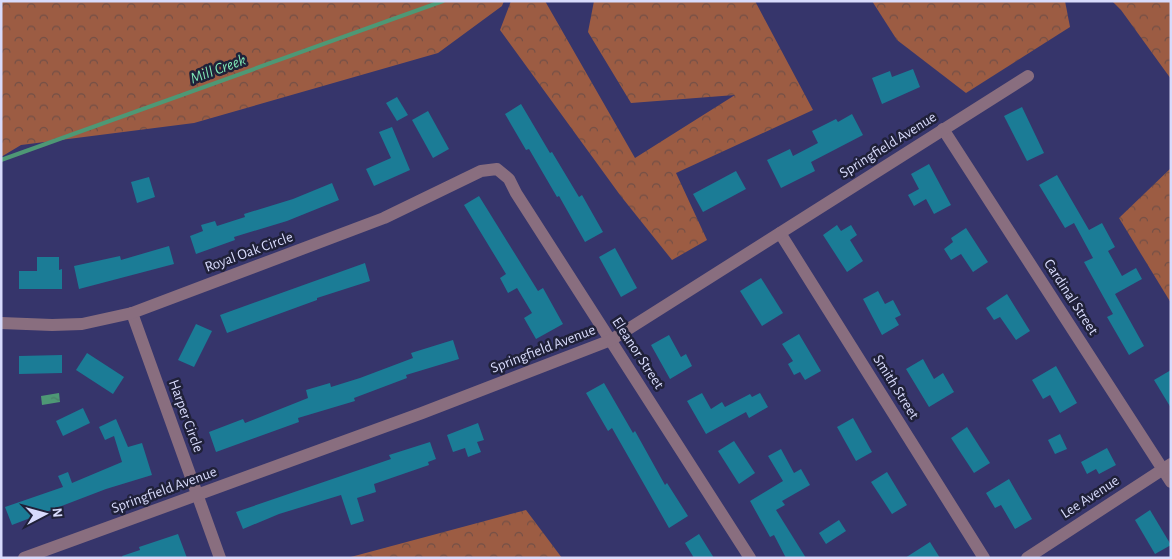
<svg xmlns="http://www.w3.org/2000/svg" width="1172" height="559" viewBox="0 0 1172 559" font-family="'Alegreya Sans',sans-serif">
<defs>
<pattern id="forest-crowns" width="20" height="18" patternUnits="userSpaceOnUse" patternTransform="scale(1.25)"><rect width="20" height="18" fill="#9c5c43"/><path d="M2 6a3 3 0 1 1 6 0M12 15a3 3 0 1 1 6 0" fill="none" stroke="#735047"/></pattern>
<pattern id="water-ripples" width="26" height="14" patternUnits="userSpaceOnUse" patternTransform="scale(1.25)"><rect width="26" height="14" fill="#4e9875"/><path d="M2 4q2-2 4 0t4 0M15 11q2-2 4 0t4 0" fill="none" stroke="#4a7e69"/></pattern>
</defs>
<rect width="100%" height="100%" fill="#36356b"/>
<!-- forest -->
<g fill="url(#forest-crowns)">
<path d="M1 1H504L502 6 438 53 194 123 21 145 1 157Z"/>
<path d="M511 1H545L635 158 735 95 631 103 588 32 594 1H755L813 110 676 173 707 240 672 260 620 195 500 30Z"/>
<path d="M872 1H1065L1070 27 966 93 897 40Z"/>
<path d="M1112 1H1171V79L1121 10Z"/>
<path d="M1171 168V303L1119 218Z"/>
<path d="M526 510 562 558H347Z"/>
</g>
<!-- water -->
<path fill="url(#water-ripples)" d="M59 393 60 402 42 405 41 396Z"/>
<g fill="none" stroke-linecap="round" stroke-linejoin="round">
<!-- stream -->
<path stroke="#4e9875" stroke-width="4" d="M1 160 443 1"/>
</g>
<!-- building -->
<g fill="#1b7c96">
<path d="M913 69 920 87 882 104 872 78 890 71 892 77Z"/>
<path d="M397 97 408 115 397 121 386 103Z"/>
<path d="M521 104 550 153 552 152 579 197 582 195 603 232 585 242 559 196 557 197 529 149 526 150 505 114Z"/>
<path d="M1022 107 1044 153 1027 161 1004 116Z"/>
<path d="M428 111 449 149 433 158 412 120Z"/>
<path d="M852 114 863 135 811 162 815 171 781 188 767 160 790 149 793 156 818 143 812 131 836 119 838 122Z"/>
<path d="M392 127 410 170 374 186 366 169 391 158 379 132Z"/>
<path d="M929 164 951 205 934 214 926 199 914 206 908 195 919 189 911 174Z"/>
<path d="M736 171 746 189 703 212 693 194Z"/>
<path d="M1057 175 1089 230 1102 223 1115 247 1108 251 1122 276 1136 268 1142 279 1115 294 1144 346 1129 355 1107 317 1113 314 1084 262 1093 258 1074 223 1065 228 1039 185Z"/>
<path d="M149 177 155 197 137 203 131 182Z"/>
<path d="M332 183 339 200 287 221 234 237 235 240 196 254 190 236 203 231 201 225 215 221 217 226 245 217 244 214 293 199Z"/>
<path d="M479 196 538 291 543 288 563 324 536 339 524 318 532 313 517 288 508 293 500 278 506 274 464 205Z"/>
<path d="M837 225 841 231 851 225 857 235 850 240 863 261 847 272 823 235Z"/>
<path d="M966 228 988 262 973 272 961 254 951 260 944 249 953 242 951 238Z"/>
<path d="M169 246 174 264 79 289 74 266 120 256 121 260Z"/>
<path d="M615 248 637 288 621 297 599 257Z"/>
<path d="M37 257H59V270L62 269V289H19V271H37Z"/>
<path d="M365 263 370 281 317 298V300L227 333 220 315Z"/>
<path d="M761 278 783 313 762 326 740 291Z"/>
<path d="M878 291 885 304 893 300 901 315 895 318 899 325 882 335 863 299Z"/>
<path d="M1007 294 1030 331 1016 340 1000 317 994 320 986 308Z"/>
<path d="M196 324 212 331 194 367 178 360Z"/>
<path d="M799 334 821 371 805 380 800 372 794 375 788 364 793 361 782 344Z"/>
<path d="M669 335 681 357 686 354 692 366 670 379 651 345Z"/>
<path d="M453 340 459 359 406 375 407 378 354 398 355 401 298 418 299 422 216 452 209 432 243 419 245 423 308 398 306 390 330 383 331 387 360 378 413 358 411 353Z"/>
<path d="M87 353 124 377 113 394 76 370Z"/>
<path d="M62 355V373L19 374V356Z"/>
<path d="M923 359 934 379 943 373 954 392 929 407 906 369Z"/>
<path d="M1056 366 1077 403 1060 413 1050 395 1043 399 1032 380Z"/>
<path d="M1171 370V408L1154 380Z"/>
<path d="M604 383 633 433 635 431 665 485 667 483 688 516 669 528 612 428 608 431 586 393Z"/>
<path d="M702 393 711 409 722 402 725 407 750 394 752 397 760 393 768 407 749 418 746 412 706 434 687 401Z"/>
<path d="M83 408 90 423 63 436 56 421Z"/>
<path d="M853 418 872 452 856 461 837 427Z"/>
<path d="M116 419 128 447 142 443 152 475 106 489 12 525 5 507 63 487 58 476 68 472 72 483 122 462 114 436 105 440 99 427Z"/>
<path d="M478 423 484 440 477 442 481 452 468 457 465 448 453 452 447 435Z"/>
<path d="M967 427 990 463 974 473 951 438Z"/>
<path d="M1060 434 1067 449 1055 454 1048 440Z"/>
<path d="M734 441 755 473 739 484 718 451Z"/>
<path d="M430 442 436 459 428 462 429 465 374 484 376 492 357 498 364 521 351 525 341 495 279 514 243 529 236 512 391 459 389 455Z"/>
<path d="M1107 448 1116 465 1099 474 1096 469 1087 474 1081 462Z"/>
<path d="M781 449 794 473 801 469 810 485 782 501 785 505 776 510 806 558H786L774 535 770 537 750 501 783 481 768 456Z"/>
<path d="M887 472 907 505 892 514 871 482Z"/>
<path d="M1009 479 1032 519 1015 529 1001 505 995 508 986 493Z"/>
<path d="M1150 510 1171 545 1155 554 1135 520Z"/>
<path d="M839 520 846 531 826 544 819 533Z"/>
<path d="M178 534 187 558H123L122 556 140 550 139 547Z"/>
<path d="M699 534 714 558H694L685 543Z"/>
<path d="M930 542 940 558H905Z"/>
</g>
<g fill="none" stroke-linecap="round" stroke-linejoin="round">
<!-- minor -->
<g stroke="#896e7f" stroke-width="12">
<path d="M943 129 1171 482"/>
<path d="M780 233 984 558"/>
<path d="M132 313 220 558"/>
<path d="M1 323 52 325 82 324 132 313 384 218 481 171 497 169 509 179 516 193 750 558"/>
<path d="M24 558 422 413 611 340 1028 76"/>
<path d="M1027 558 1171 464"/>
</g>
</g>
<g text-anchor="middle" dominant-baseline="central" stroke-width="5" stroke-linejoin="round" paint-order="stroke">
<!-- street labels -->
<g font-size="15" fill="#d8dbfc" stroke="#202139">
<text transform="translate(888 145) rotate(-32)">Springfield Avenue</text>
<text transform="translate(249 252) rotate(-20)">Royal Oak Circle</text>
<text transform="translate(1071 297) rotate(57)">Cardinal Street</text>
<text transform="translate(543 349) rotate(-21)">Springfield Avenue</text>
<text transform="translate(638 353) rotate(57)">Eleanor Street</text>
<text transform="translate(896 387) rotate(58)">Smith Street</text>
<text transform="translate(186 416) rotate(70)">Harper Circle</text>
<text transform="translate(164 490) rotate(-20)">Springfield Avenue</text>
<text transform="translate(1090 497) rotate(-33)">Lee Avenue</text>
</g>
<!-- water labels -->
<g font-size="16" font-style="italic" fill="#7fe8b6" stroke="#202139">
<text transform="translate(218 69) rotate(-20)">Mill Creek</text>
</g>
</g>
<!-- border -->
<rect width="1172" height="559" fill="none" stroke="#d8dbfc" stroke-width="5"/>
<!-- north arrow -->
<g transform="translate(45 514) rotate(84)" stroke="#202139" stroke-width="4" paint-order="stroke">
<path d="M0-4L9 19L0 12L-9 19Z" fill="#d8dbfc"/>
<text y="-8" font-size="14" font-weight="bold" text-anchor="middle" fill="#d8dbfc">N</text>
</g>
</svg>
